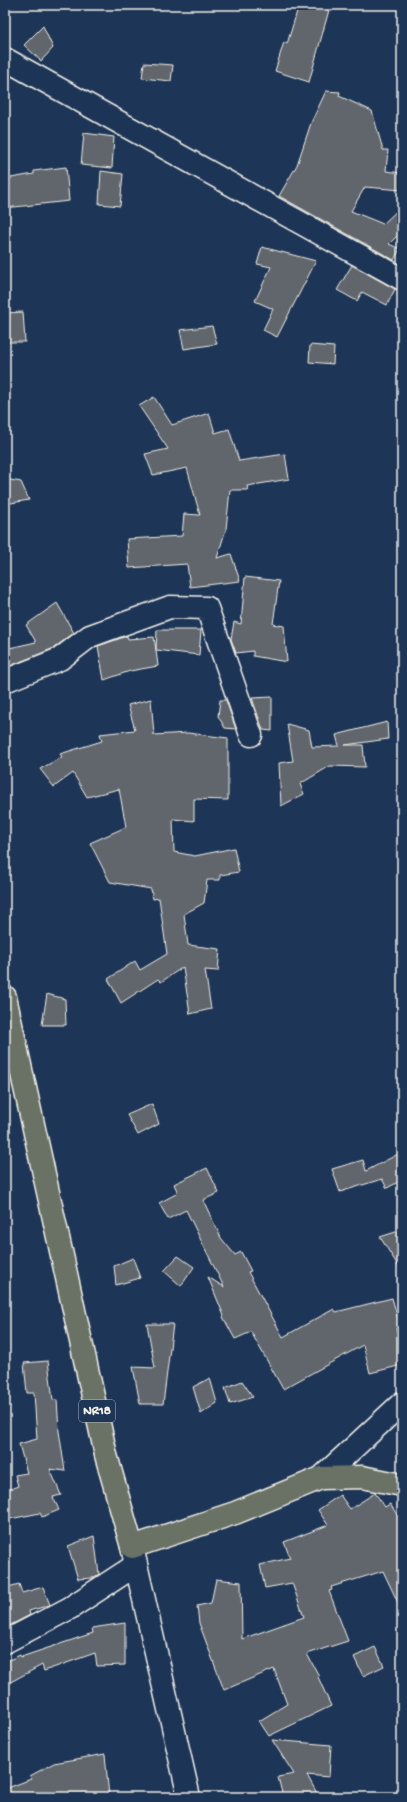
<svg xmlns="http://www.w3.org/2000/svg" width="407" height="1802" viewBox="0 0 407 1802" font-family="'Gochi Hand',sans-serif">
<rect width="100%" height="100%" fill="#1d3557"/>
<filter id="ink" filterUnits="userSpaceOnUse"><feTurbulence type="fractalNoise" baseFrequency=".025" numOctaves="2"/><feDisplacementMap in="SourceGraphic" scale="8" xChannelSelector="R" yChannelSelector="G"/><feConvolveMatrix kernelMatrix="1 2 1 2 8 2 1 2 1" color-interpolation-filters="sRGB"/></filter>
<g filter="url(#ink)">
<!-- building -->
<g fill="#61666c" stroke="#f4f1e8">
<path d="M299 5H314L329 10 309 82 275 71 284 42 287 44Z"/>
<path d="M43 26 53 48 41 61 24 45Z"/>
<path d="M144 63 173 65 171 81 142 78Z"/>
<path d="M326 91 340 92 339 96 372 111 383 150H388L386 171 402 173V190L365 187 351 211 383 224 402 206V231L389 244 400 249 394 260 279 196 297 165 311 123Z"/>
<path d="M84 133 114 137 112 168 81 165Z"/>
<path d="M66 167 69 201 5 208V179L34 174V171Z"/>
<path d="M101 171 123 174 120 206 99 204Z"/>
<path d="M262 247 316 261 277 337 263 330 273 309 255 301 271 267 257 264Z"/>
<path d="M352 265 395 289 387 305 362 292 357 301 337 290Z"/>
<path d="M23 312 25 342H6L5 313Z"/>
<path d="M212 326 217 344 184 349 180 330Z"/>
<path d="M310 345 334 347 333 364 309 362Z"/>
<path d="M154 397 172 425 209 413 215 433 229 429 239 461 285 454 289 479 247 486 248 490H230L226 529 217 558 231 554 240 581 190 587 187 564 129 568 127 539 182 536 184 514 200 515 187 468 153 475 145 454 168 449 139 406Z"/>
<path d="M5 479 21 482 29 500 5 504Z"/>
<path d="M245 577 279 581 273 624 284 626 287 662 253 656V651L236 653 231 639 234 622 241 624Z"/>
<path d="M57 603 74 633 54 648 5 668V649L36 642 26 625Z"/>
<path d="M157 630H201L199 655 156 650 158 666 130 671 104 680 98 646 127 636 128 639 154 637 156 650Z"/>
<path d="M272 697V731L263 730 252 698Z"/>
<path d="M151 699 154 735 188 733 228 738V800L194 799V821L173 819 174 852 195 856 234 848 239 872 220 875V880H207L204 903 184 914 188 945 220 949 218 971 205 970 211 1009 190 1014 183 967 161 982 158 979 121 1003 108 979 135 961 140 970 167 954 159 898 153 899 151 889 110 882 90 843 126 827 119 789 87 797 73 773 54 787 40 769 62 757 60 754 102 741 100 734 135 730 128 705Z"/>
<path d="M220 700H226L236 729 225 728 218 716Z"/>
<path d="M387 722 388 739 345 745H363L365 767 330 766 300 784 304 794 281 806 279 763 293 761 287 724 309 730 312 747 339 746 336 735Z"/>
<path d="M47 994 65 999 66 1025H42Z"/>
<path d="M152 1104 159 1124 138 1135 127 1115Z"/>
<path d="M402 1152V1180L387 1188 382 1179 340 1192 332 1169 363 1160 366 1171Z"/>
<path d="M207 1168 219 1193 203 1200 221 1238 235 1255 241 1252 251 1271 248 1272 283 1337 334 1309 336 1312 392 1298 399 1322 396 1329 402 1346V1365L370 1373 363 1345 283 1389 251 1332 235 1339 223 1317 224 1316 208 1277 224 1287 186 1210 168 1219 159 1203 178 1193 174 1184Z"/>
<path d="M402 1230V1272L380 1237Z"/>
<path d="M178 1256 194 1267 181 1286 164 1271Z"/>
<path d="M133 1258 140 1278 116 1285 114 1266Z"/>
<path d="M147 1324H173L163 1404H140L133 1367 155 1368Z"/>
<path d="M48 1361 53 1400H57L59 1431 65 1471 50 1469 61 1495 53 1497 59 1510 42 1517 40 1513 5 1520V1491L18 1486 15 1475 27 1473 19 1444 37 1439 34 1393H27L24 1363Z"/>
<path d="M210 1378 217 1403 201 1414 193 1387Z"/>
<path d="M242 1381 253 1397 230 1404 225 1388Z"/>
<path d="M375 1493 385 1507 390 1504 402 1522V1611L383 1571 331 1587 332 1590 329 1591 348 1641 307 1654 319 1676 318 1677 331 1706 269 1736 259 1721 287 1704 274 1669 224 1690 199 1623 197 1606 211 1603 216 1579 241 1582 242 1639 304 1617 292 1583 265 1588 260 1565 290 1558 284 1542 328 1525 318 1510 340 1495 350 1509Z"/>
<path d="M94 1536 99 1574 93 1578 78 1579 68 1546Z"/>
<path d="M19 1584 22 1593 43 1587 50 1605 29 1611 30 1615 5 1628V1588Z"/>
<path d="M125 1623V1665L97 1666 95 1653 44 1671 42 1665 5 1685V1662L20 1655 21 1657 93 1633 92 1628Z"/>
<path d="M375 1647 384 1666 363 1676 354 1657Z"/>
<path d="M272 1740 331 1745 329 1777 307 1775 319 1797H283L278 1777 294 1774Z"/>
<path d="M105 1754 109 1797 5 1796V1789L31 1779 30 1776 54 1763Z"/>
</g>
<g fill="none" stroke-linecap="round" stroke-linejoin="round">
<defs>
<g id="minor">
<path d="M5 59 402 279"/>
<path d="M5 681 60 659 90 636 170 607 207 608 251 735"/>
<path d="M321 1478 402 1403"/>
<path d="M132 1547 189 1797"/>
<path d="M5 1642 70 1608 136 1565"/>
</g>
<path id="major" d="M5 997 106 1455 132 1547 235 1513 321 1478 362 1477 402 1485"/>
</defs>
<!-- minor casing -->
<use href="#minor" stroke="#f4f1e8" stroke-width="25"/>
<!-- major casing -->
<use href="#major" stroke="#f4f1e8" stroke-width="25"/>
<!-- minor -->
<use href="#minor" stroke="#1d3557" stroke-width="22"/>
<!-- major -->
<use href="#major" stroke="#6a7266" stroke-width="22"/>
</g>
</g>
<g text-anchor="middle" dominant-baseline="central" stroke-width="3" stroke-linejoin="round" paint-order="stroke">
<!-- shield labels -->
<rect fill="#1d3557" stroke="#b4b9bc" stroke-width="1" x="79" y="1400" width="36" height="22" rx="3"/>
<g font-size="13" font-weight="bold" fill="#f4f1e8">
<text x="97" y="1411">NR18</text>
</g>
</g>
<!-- margin -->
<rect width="407" height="1802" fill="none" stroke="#1d3557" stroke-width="20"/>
<rect x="10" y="10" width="387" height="1782" fill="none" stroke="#f4f1e8" stroke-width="1.5" filter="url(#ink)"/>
</svg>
